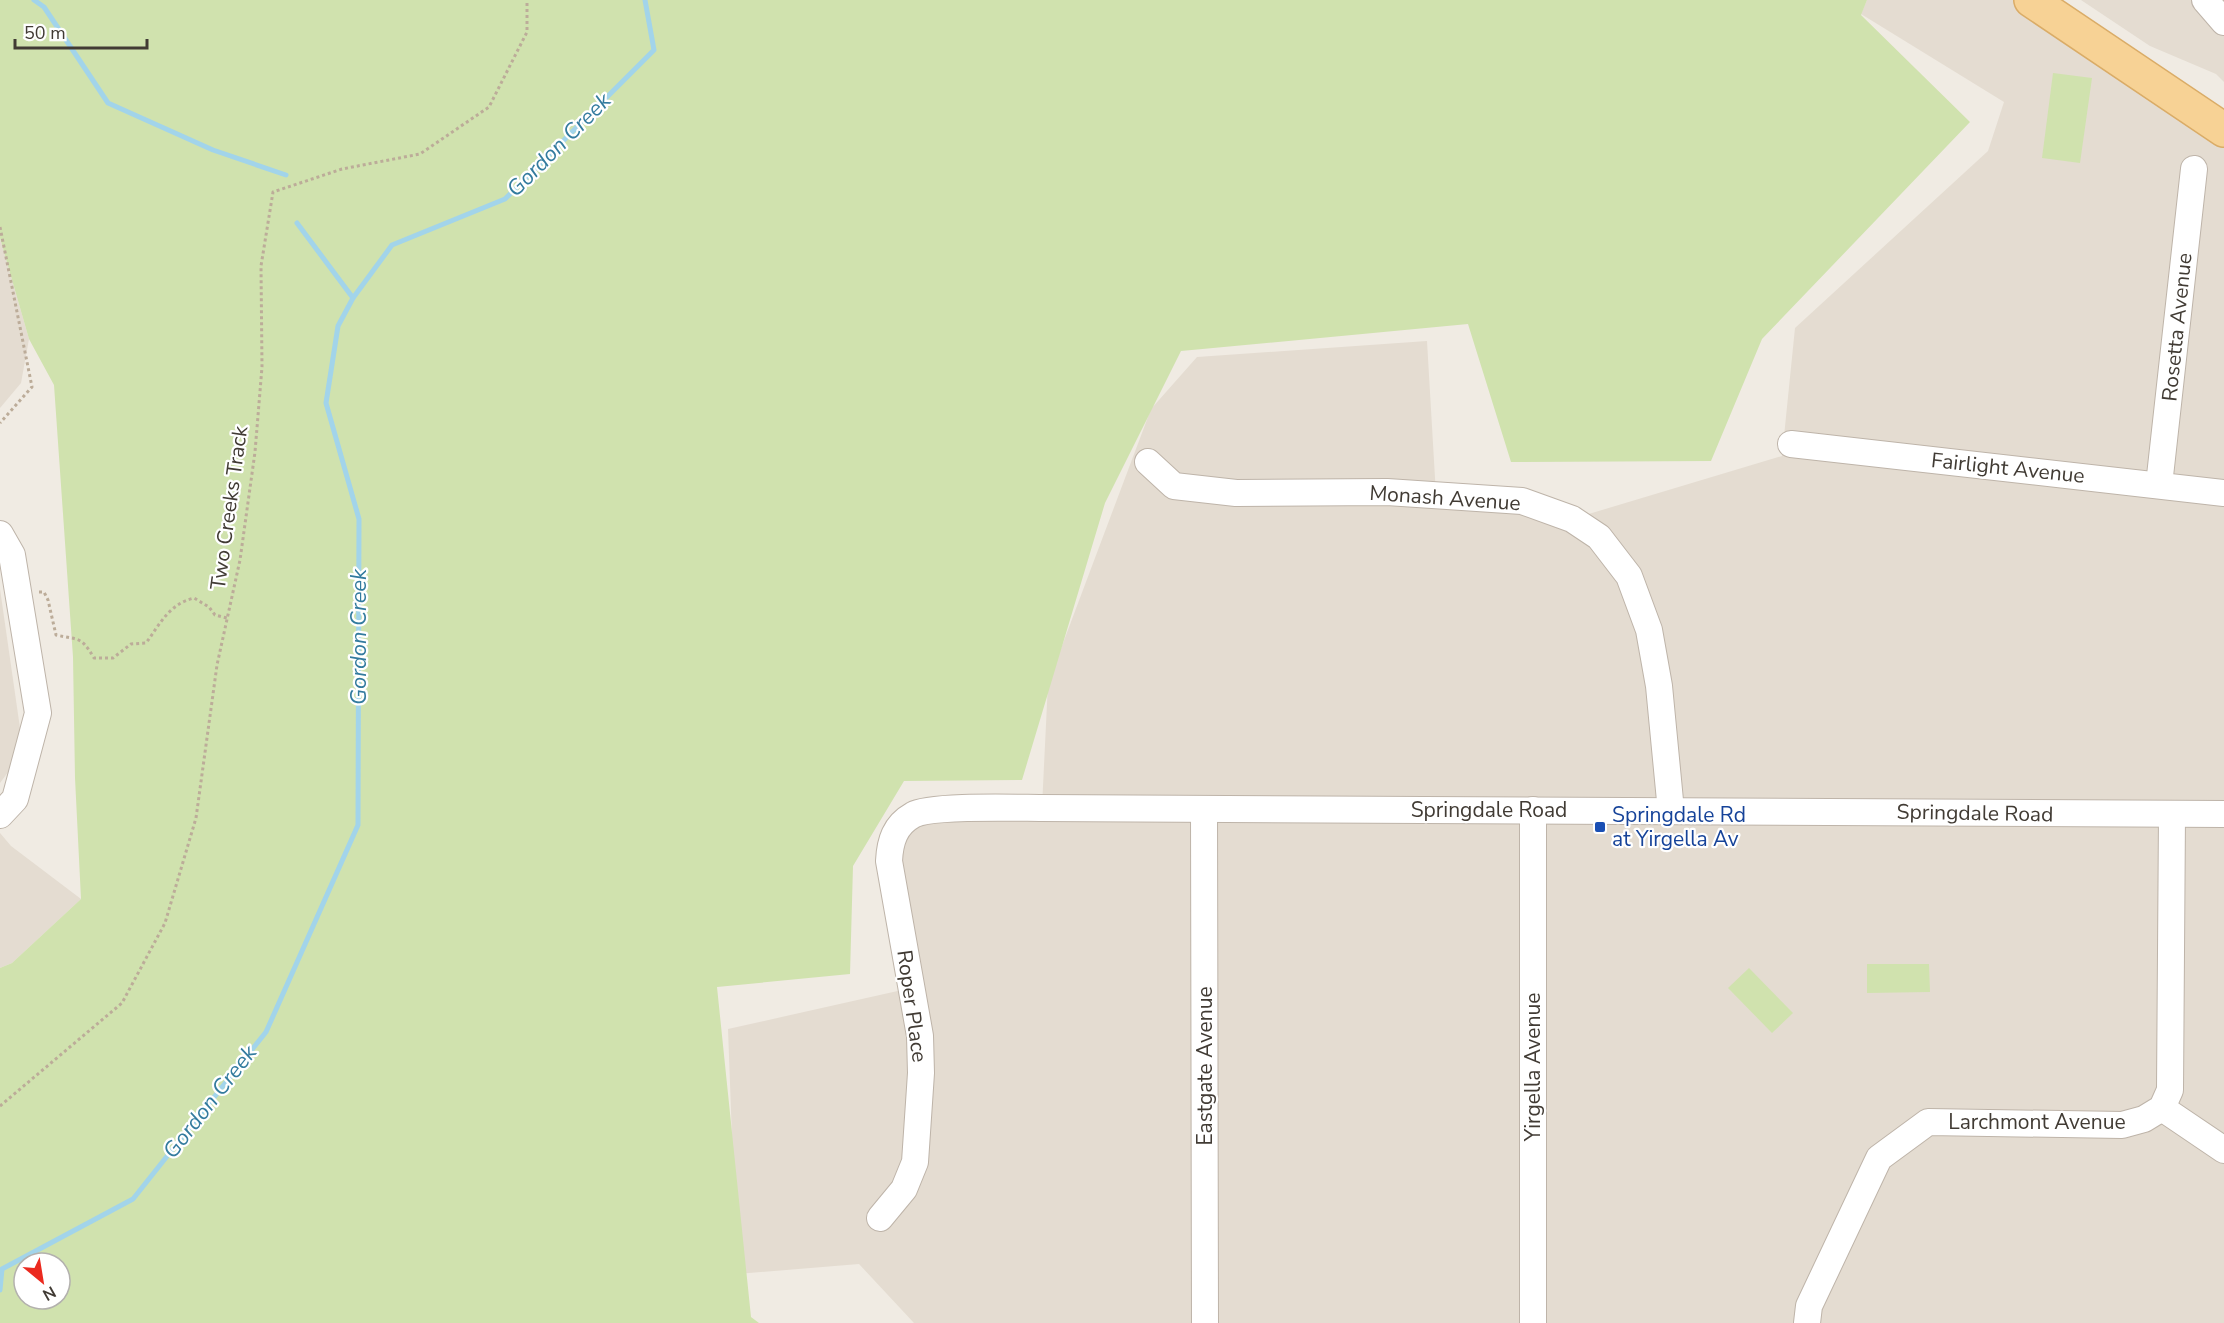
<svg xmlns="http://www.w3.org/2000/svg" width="2224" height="1323" viewBox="0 0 2224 1323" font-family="'Nunito Sans',sans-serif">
<rect width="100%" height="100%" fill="#f0ebe3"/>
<!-- residential -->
<g fill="#e4dcd1">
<path d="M1867 0H2031L2224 130V1323H914L859 1264 737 1274 728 1029 911 988 895 896 903 822 1042 807 1048 683 1151 409 1197 357 1427 341 1436 495 1572 519 1782 456 1795 328 1988 151 2004 102 1861 14Z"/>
<path d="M2081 0H2224V82L2216 74 2150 46Z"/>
<path d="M0 238 29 339 21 383 0 408Z"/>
<path d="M0 589 20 728 17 760 0 783Z"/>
<path d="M0 833 11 846 81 899 12 963 0 968Z"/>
</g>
<!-- green -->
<g fill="#d0e2ae" fill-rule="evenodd">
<path d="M0 0H1867L1861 15 1970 122 1762 339 1711 461 1511 462 1468 324 1181 351 1105 503 1022 780 904 781 853 866 850 974 717 987 751 1317 759 1323H0V968L12 963 81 899 75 778 73 657 54 385 29 339 0 238ZM24 1263H60V1299H24Z"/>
<path d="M2053 73 2092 78 2080 163 2042 158Z"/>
<path d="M1867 964H1929L1930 992 1867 993Z"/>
<path d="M1749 968 1793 1013 1772 1033 1728 988Z"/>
</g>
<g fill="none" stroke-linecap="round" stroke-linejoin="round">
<!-- stream -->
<g stroke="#a2d4ea" stroke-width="5">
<path d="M34 0 44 7 108 103 213 150 286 175"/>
<path d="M297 223 353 298"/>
<path d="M0 1290 2 1269 133 1199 266 1032 358 825 359 519 326 403 338 326 353 298 392 245 505 199 654 50 645 0"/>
</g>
<defs>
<g id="minor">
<path d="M2205 0 2224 22"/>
<path d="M1791 444 2224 493"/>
<path d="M1148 462 1174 486 1236 493 1387 492 1522 501 1572 519 1599 537 1629 576 1649 630 1659 686 1671 811"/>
<path d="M2159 485 2194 169"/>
<path d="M0 534 12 555 38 713 15 799 0 815"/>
<path d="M1204 809 1205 1323"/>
<path d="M1533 810V1323"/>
<path d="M2162 1108 2224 1150"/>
<path d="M880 1218 904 1189 915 1162 921 1073 920 1036 889 861C890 841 895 825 913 815 930 805 1018 808 1042 808L2224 814"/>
<path d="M1807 1323 1809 1306 1879 1158 1928 1122 2122 1125 2144 1119 2162 1108 2170 1090 2172 815"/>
</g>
<path id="major" d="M2031 0 2224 130"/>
</defs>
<!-- minor casing -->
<use href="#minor" stroke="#beb4a9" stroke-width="28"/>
<!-- major casing -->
<use href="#major" stroke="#daac67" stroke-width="36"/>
<!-- path -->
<g stroke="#bcac99" stroke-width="3" stroke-dasharray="3 3" stroke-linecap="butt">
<path d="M0 227 32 387 0 423"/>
<path d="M39 592H44L48 600 56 635C79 640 81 636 94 658H113L131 644 146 643C160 624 169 604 194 598L209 607 215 615 227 618"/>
<path d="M0 1106 122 1003 165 923 196 818 217 665 240 560 255 452 262 367 261 266 273 192 342 169 420 154 489 107 527 32V0"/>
</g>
<!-- minor -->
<use href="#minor" stroke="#fff" stroke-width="26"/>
<!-- major -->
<use href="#major" stroke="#f7d295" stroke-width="33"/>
</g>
<!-- markers -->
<rect fill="#1a4fb4" stroke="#fff" stroke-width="2" x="1594" y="821" width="12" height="12" rx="3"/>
<g text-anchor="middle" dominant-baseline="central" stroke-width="4.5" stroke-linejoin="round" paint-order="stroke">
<!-- street labels -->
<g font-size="21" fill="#413b34" stroke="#fff">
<text transform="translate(2177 327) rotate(-84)">Rosetta Avenue</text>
<text transform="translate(2008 468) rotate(6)">Fairlight Avenue</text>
<text transform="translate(1445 498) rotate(4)">Monash Avenue</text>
<text transform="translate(229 508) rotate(-82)">Two Creeks Track</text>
<text x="1489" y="810">Springdale Road</text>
<text transform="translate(1975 813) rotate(1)">Springdale Road</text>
<text transform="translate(912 1006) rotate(82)">Roper Place</text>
<text transform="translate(1205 1066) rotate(-90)">Eastgate Avenue</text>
<text transform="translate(1533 1067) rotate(-90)">Yirgella Avenue</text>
<text x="2037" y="1122">Larchmont Avenue</text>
</g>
<!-- transit labels -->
<g font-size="21" fill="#164399" stroke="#fff" text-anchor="start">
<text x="1612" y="815">Springdale Rd<tspan x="1612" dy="24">at Yirgella Av</tspan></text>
</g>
<!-- water labels -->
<g font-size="22" font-style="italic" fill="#337b9e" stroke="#fff">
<text transform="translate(559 145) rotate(-45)">Gordon Creek</text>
<text transform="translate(359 637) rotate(-90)">Gordon Creek</text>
<text transform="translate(210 1102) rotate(-52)">Gordon Creek</text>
</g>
</g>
<!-- north arrow -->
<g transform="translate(42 1281) rotate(150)"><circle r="28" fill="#ffffff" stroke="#b3b1ae" stroke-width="1.5"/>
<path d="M0-4.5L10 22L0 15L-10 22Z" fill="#eb2a1f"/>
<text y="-9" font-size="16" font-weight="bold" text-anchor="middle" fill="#413b34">N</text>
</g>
<!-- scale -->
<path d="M15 39v9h132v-9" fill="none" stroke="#413b34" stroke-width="3"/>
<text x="24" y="39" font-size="18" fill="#413b34" stroke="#ffffff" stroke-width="4.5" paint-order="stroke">50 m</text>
</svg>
